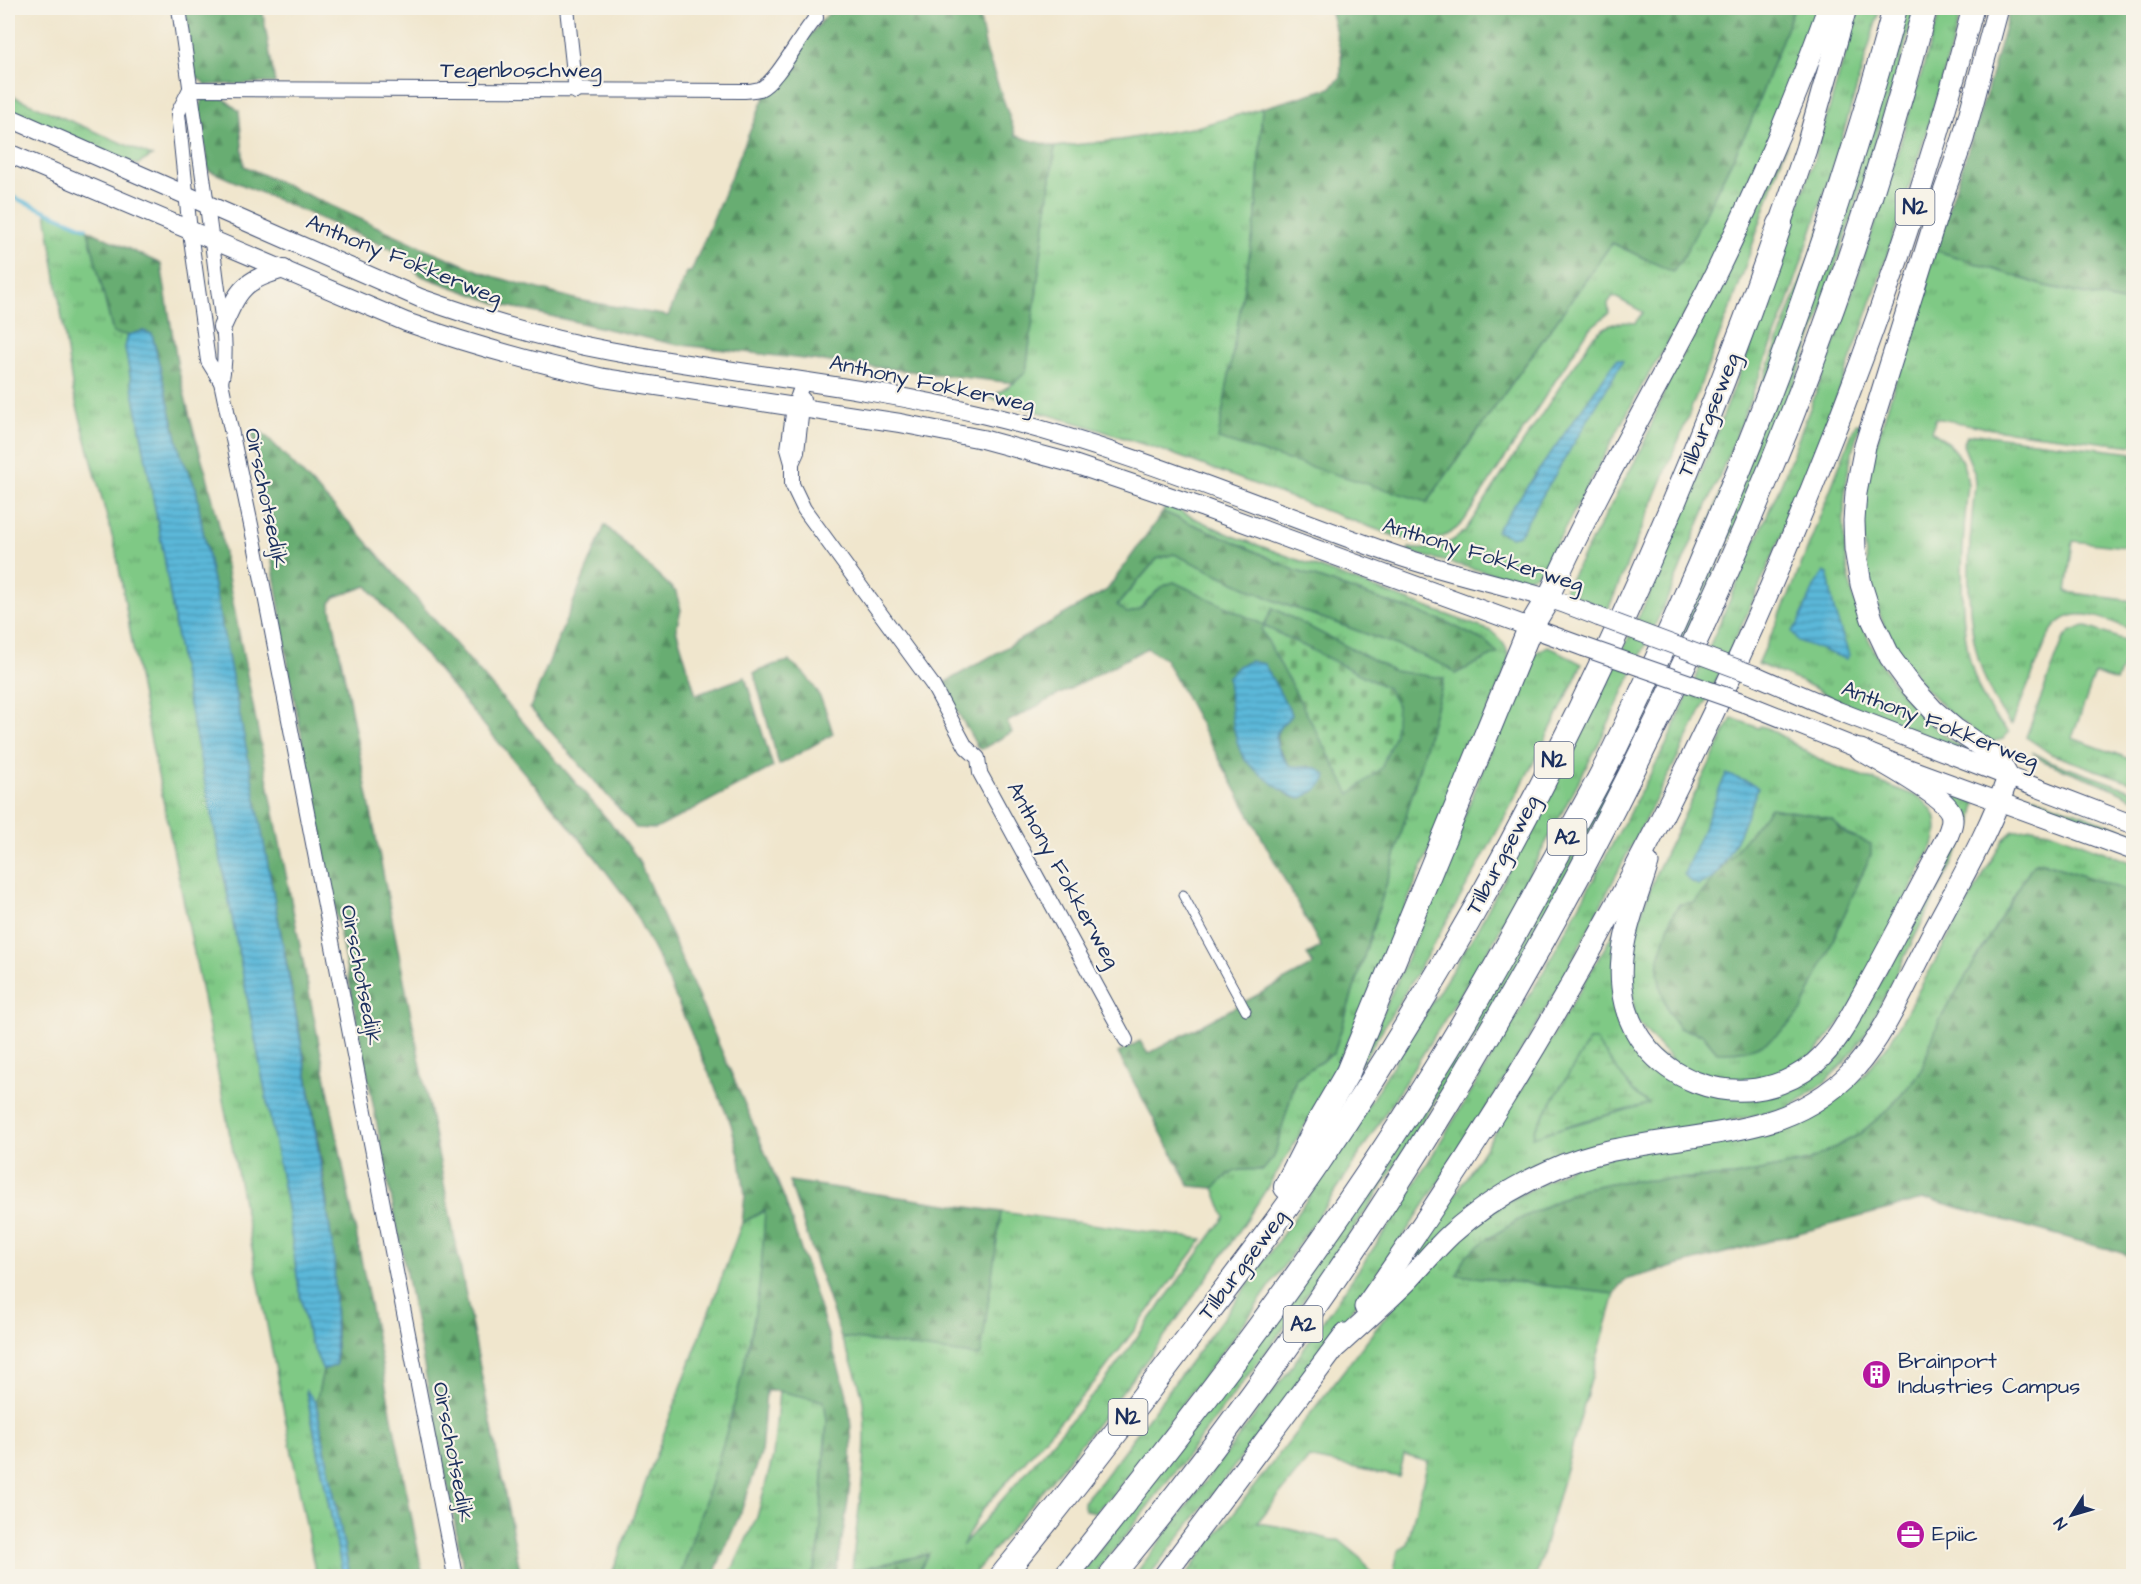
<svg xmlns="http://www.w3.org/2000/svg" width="2141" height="1584" viewBox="0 0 2141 1584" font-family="'Architects Daughter',sans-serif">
<defs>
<pattern id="grass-tufts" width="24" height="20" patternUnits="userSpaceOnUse" patternTransform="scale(1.5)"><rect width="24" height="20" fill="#7fc985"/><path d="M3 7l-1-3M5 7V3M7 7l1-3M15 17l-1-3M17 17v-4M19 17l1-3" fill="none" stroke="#67a470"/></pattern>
<pattern id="forest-firs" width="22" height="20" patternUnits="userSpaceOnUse" patternTransform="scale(1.5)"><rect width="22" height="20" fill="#67ad72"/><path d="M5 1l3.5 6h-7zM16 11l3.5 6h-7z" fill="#548d61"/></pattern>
<pattern id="wetland-marsh" width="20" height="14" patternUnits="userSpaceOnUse" patternTransform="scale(1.5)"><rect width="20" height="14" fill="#7fc985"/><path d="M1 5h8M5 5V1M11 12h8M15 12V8" fill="none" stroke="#67a470"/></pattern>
<pattern id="cemetery-stones" width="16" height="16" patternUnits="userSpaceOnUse" patternTransform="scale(1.5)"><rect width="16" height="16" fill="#7fc985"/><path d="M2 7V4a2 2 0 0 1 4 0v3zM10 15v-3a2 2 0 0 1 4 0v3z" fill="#67a470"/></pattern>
<pattern id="water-rules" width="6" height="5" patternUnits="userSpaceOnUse" patternTransform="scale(1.5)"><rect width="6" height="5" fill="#5bb8d9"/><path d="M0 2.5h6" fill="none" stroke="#4a96b3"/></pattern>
</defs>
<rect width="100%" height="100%" fill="#f7f3e8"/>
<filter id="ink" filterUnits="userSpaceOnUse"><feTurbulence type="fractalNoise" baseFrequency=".0167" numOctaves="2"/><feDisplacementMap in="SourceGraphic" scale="12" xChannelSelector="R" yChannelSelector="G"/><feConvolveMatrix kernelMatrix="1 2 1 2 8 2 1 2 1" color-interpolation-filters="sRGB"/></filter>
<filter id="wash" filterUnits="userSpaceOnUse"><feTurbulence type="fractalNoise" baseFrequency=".008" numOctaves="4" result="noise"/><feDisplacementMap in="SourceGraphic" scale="24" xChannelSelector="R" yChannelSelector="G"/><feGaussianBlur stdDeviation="1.35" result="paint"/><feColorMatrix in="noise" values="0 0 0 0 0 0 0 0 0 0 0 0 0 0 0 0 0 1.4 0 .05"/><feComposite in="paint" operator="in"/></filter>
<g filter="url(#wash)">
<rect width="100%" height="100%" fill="#f0e6cd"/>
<!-- grass -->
<g fill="url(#grass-tufts)" stroke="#4d7c72" stroke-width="1.5" fill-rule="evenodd">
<path d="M1794 8H1823L1773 137 1694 300 1644 382 1544 567C1535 578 1524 579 1510 578L1408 552 1409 548C1431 552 1448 546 1465 531L1592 338C1604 325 1618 320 1635 323L1643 312 1613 296 1608 303 1609 313 1589 329 1464 521C1445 543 1423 544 1397 537L1170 453 1084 425 990 398 1014 383 1026 372 1055 147 1121 140 1197 127 1262 108 1256 216 1427 502 1612 243 1673 271 1684 256 1750 124Z"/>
<path d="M1859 8H1880L1836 158 1787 306 1728 456 1666 602 1599 743 1490 948 1341 1183 1250 1315 1114 1494 1095 1512 1085 1510 1083 1502 1101 1481 1238 1298 1327 1171 1474 935 1583 732 1649 595 1710 450 1768 300 1816 153Z"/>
<path d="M1904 8H1915L1903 54 1819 319 1761 471 1629 757 1520 964 1371 1204 1273 1343 1116 1548 1093 1576H1079L1266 1333 1622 754Z"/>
<path d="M1941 8H1962C1903 223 1830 436 1736 638 1701 714 1662 788 1623 862 1601 904 1580 947 1557 989 1511 1072 1459 1153 1406 1232 1326 1351 1237 1463 1149 1576H1134L1292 1366 1393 1220 1540 978 1666 745 1783 479 1841 327 1890 177Z"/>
<path d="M8 94 152 156 137 165 8 110Z"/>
<path d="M1787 143 1738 288 1680 437 1608 610 1564 591 1642 448 1667 385Z"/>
<path d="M46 212 88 230 113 333 128 335 125 348 164 556 182 670 222 865 287 1206 299 1289 309 1338 323 1370 316 1403 306 1392 343 1576H316L198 972 139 682 116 551 73 391Z"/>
<path d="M1935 250 2045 286 2133 304V446L1992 429 1936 418 1931 431C1955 446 1964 456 1968 485 1961 557 1949 680 2009 732L2003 739 1990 742 1950 713 1923 686 1893 643 1881 618 1870 584 1862 525 1867 475Z"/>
<path d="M1856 423H1860V426C1818 546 1858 686 1970 753L1843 704 1807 684 1758 664 1793 586Z"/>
<path d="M1976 434 2133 453V548L2073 541 2066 592 2133 601V630C2105 620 2069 599 2049 635L2012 724 2009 723C1958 655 1967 565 1975 485L1974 472 1963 445 1967 436Z"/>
<path d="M1166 505 1233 536 1491 631C1503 641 1508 647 1509 662 1472 750 1435 837 1398 924 1372 986 1347 1050 1314 1110 1219 1278 1095 1429 972 1576H917L928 1554 852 1571C856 1515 870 1459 863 1402 860 1380 849 1358 841 1337L980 1354 1001 1212 1203 1239 1099 1377 982 1510 962 1546 1105 1381 1225 1217 1214 1188C1232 1169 1238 1168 1263 1170L1274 1157 1296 1078 1334 1053 1395 856 1444 679 1394 672 1273 608 1264 626 1174 582 1149 598 1138 611 1127 613 1117 606 1157 559 1174 554 1278 602 1405 648 1450 668 1497 653 1486 642 1446 622 1294 570 1231 540 1163 512Z"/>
<path d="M2084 626 2130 642 2133 653 2129 652 2116 681 2095 674 2072 738 2133 760V783L2051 754 2026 737 2063 640 2070 632Z"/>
<path d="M1548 646 1582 664C1557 720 1528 773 1500 826 1450 918 1398 1008 1340 1096L1375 1030 1427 913 1522 669 1535 653Z"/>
<path d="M1732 718 1759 728 1760 726 1768 728 1824 762 1919 797C1935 810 1939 818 1936 839L1852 1007 1816 1053 1763 1082 1694 1076 1681 1070 1635 1019 1628 948 1657 871ZM1832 820C1844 833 1858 842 1871 854L1802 1010 1717 1051 1703 1035 1679 1028 1668 1011 1661 989 1658 973 1671 918 1679 904 1694 903Z"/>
<path d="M2032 752 2049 761 2133 791V798L2110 787 2043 761Z"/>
<path d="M2010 788 2133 833V840L2008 793Z"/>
<path d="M1952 795 1976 802 1972 824 1866 1033 1846 1061 1825 1082 1789 1108 1571 1156 1391 1289C1479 1166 1553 1036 1629 906L1620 946 1638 1042 1729 1095 1836 1051 1857 1026 1963 824 1959 805ZM1589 1041 1596 1042 1632 1090 1648 1104 1534 1136 1535 1129Z"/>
<path d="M2032 828 2049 831 2133 863V893L2043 862 2033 864 1939 1021 1920 1073 1889 1109 1858 1135 1809 1161 1735 1176 1617 1182 1581 1189 1520 1219 1484 1241 1457 1275 1615 1294 1536 1576H1393L1398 1551 1407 1544 1428 1462 1404 1455 1399 1477 1309 1458 1257 1523 1277 1526 1333 1540H1339L1361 1558 1373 1576H1185L1412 1282 1475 1221 1573 1166 1838 1097 1862 1077 1888 1045 2003 840 2013 831Z"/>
<path d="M766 1210C763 1242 762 1274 757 1305 742 1398 710 1488 680 1576H611L742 1223Z"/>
<path d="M779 1391 824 1401 827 1420 824 1450 820 1543 814 1570 806 1576H729L757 1517 773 1456Z"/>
</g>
<!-- forest -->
<g fill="url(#forest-firs)" stroke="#416e68" stroke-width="1.5" fill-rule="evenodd">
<path d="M184 8H262L275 83 207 85 194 75Z"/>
<path d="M837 8H978L986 50 1016 136 1055 147 1026 372 1014 383 673 344 502 305 422 276C410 268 403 256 391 249L208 170 199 111 203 98 217 93 239 111 244 166 424 248 489 275 578 300 668 316 687 272H691L765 95 794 54 826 16Z"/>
<path d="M1330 8H1794L1750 124 1684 256 1673 272 1612 243 1427 502 1218 439 1256 216 1262 108 1330 88 1341 77V54Z"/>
<path d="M2010 8H2133V304L2045 286 1935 250 1987 91Z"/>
<path d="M88 230 161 264 178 368 192 425 208 480 221 533 226 567 423 1576H350L316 1403 323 1370 336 1365C339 1232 312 1100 288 970 260 822 231 674 202 526L196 488 181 456 152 334 143 331 128 335 113 333Z"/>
<path d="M252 432H261L269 439 361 535 620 834 638 859 743 1100 785 1200 846 1391C859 1452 847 1516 835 1576H806L814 1570 820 1543 822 1494 827 1420 824 1401 779 1391H766L761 1454 740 1514 713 1576H680C710 1488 740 1399 756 1307 762 1275 763 1242 765 1210L742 1223 745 1195 740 1159 731 1124 661 964 629 902 596 858 367 586 335 597 330 603 521 1576H465L291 683Z"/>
<path d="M1163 512 1231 540 1294 570 1446 622 1486 642 1498 653 1455 674 1450 668 1405 648 1278 602 1174 554 1157 559 1117 605 1127 613C1150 610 1149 588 1174 582L1264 625 1273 608 1394 671 1444 678 1395 856 1334 1053 1296 1078 1274 1157 1263 1170C1238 1168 1232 1169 1214 1188L1190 1186 1118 1053 1140 1041 1148 1054 1313 965 1307 954 1321 947 1165 659 1147 648 1007 722 1012 732 982 749 978 748 942 684 1107 590ZM1264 626 1387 688 1350 793 1262 630ZM1228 677 1289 709 1291 715 1278 729 1276 744 1290 766 1299 768 1309 766 1316 790 1300 799 1290 796 1247 761 1236 736Z"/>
<path d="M605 525 676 592 681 610 676 629 696 695 745 677 773 767 656 829 636 828 530 708Z"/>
<path d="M789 661C816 679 825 705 833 734L779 765 754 673 773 665Z"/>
<path d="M1770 808 1816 815 1832 820 1846 834 1871 844V854L1802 1010C1776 1040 1758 1054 1717 1052L1703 1035 1679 1028 1668 1011 1661 989 1658 973 1659 958 1671 918 1680 904 1694 903Z"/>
<path d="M2042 862 2133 893V1258L2122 1253 1932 1200H1922L1628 1279 1620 1285 1615 1294 1457 1275 1466 1256 1484 1241 1520 1219 1581 1189 1616 1182 1735 1176 1809 1161 1858 1135 1889 1109 1920 1073 1939 1021 2033 864Z"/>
<path d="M789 1181 1001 1212 981 1354 979 1356 841 1337Z"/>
<path d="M928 1554 917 1576H852V1571Z"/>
</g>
<!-- wetland -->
<path fill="url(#wetland-marsh)" stroke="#4d7c72" stroke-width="1.5" d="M1589 1041H1596L1632 1090 1648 1104 1576 1123 1533 1137 1535 1129Z"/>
<!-- cemetery -->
<path fill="url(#cemetery-stones)" stroke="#4d7c72" stroke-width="1.5" d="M1264 626 1387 688 1397 705 1395 734 1381 768 1350 794 1262 630Z"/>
<!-- water -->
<g fill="url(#water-rules)" stroke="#3b749c" stroke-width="1.5">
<path d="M143 331 152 334 181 456 196 488 202 526 248 757 307 1075 334 1257 336 1365 323 1370 309 1338 299 1289 287 1206 222 865 182 670 164 556 125 348 128 335Z"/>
<path d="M1617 359 1623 361 1519 535 1511 537 1496 531Z"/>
<path d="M1824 572 1828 574 1834 610 1849 655 1846 659 1798 641 1792 631 1798 624 1815 585Z"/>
<path d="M1250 661 1264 664 1289 709 1291 715C1288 720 1284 722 1281 726 1270 739 1280 755 1290 766L1317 768 1326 775V780L1316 790 1300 799C1288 795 1278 788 1268 780 1262 775 1253 769 1247 762 1232 744 1230 699 1228 677L1238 666Z"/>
<path d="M1726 774 1753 784 1758 788C1750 808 1727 867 1711 879 1708 881 1702 883 1698 885L1690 881 1684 874Z"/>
<path d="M306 1390 316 1403 350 1576H343Z"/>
</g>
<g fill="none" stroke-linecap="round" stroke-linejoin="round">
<!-- stream -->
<path stroke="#5bb8d9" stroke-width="4" d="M8 195 86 228"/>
</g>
</g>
<g filter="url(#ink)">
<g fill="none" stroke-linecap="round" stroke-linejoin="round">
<defs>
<path id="pedestrian" d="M1183 895 1246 1011"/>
<g id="minor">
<path d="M179 8C191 96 205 185 216 274 220 309 230 348 221 382"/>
<path d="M567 8 576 92"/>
<path d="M190 89 178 113 190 232 208 361 221 382 255 544 455 1576"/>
<path d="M190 89 745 91C750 91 755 90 760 89 777 82 801 34 816 18L815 8"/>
<path d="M803 382 794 407 788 449 792 463V484L804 509 932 684 966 747 978 758 980 773 1126 1040"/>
<path d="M792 463 797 452 803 399"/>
</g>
<g id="secondary">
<path d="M8 117 420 298C482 320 545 339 610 351 734 374 862 385 986 415 1123 448 1254 505 1387 552 1439 571 1493 582 1547 598 1564 603 1581 610 1599 617"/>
<path d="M8 153 406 322C471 345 537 363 604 378L900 423 982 439 1071 463 1204 508 1584 647"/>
<path d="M222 327C239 289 243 280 284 269"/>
<path d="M1757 676 1838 711 2134 825"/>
<path d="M1744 703 1902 766 2134 851"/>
</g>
<g id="trunk">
<path d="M1780 224 1806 149 1846 8"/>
<path d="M1548 598C1597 489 1659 386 1713 279 1756 192 1796 99 1828 8"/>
<path d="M1648 863C1636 904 1617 944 1622 987 1631 1080 1744 1122 1815 1063 1838 1043 1851 1015 1866 989 1894 939 1920 887 1947 837 1950 829 1954 822 1951 813 1944 795 1881 762 1861 750"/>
<path d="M1365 1307C1549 1049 1700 768 1817 475 1879 322 1932 167 1973 8"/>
<path d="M1337 1346C1361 1324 1386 1302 1409 1279 1423 1264 1436 1248 1451 1234 1480 1208 1513 1187 1549 1171 1617 1139 1693 1143 1764 1123 1798 1114 1832 1094 1855 1068 1887 1031 1905 984 1928 942 1956 887 1988 836 2008 777L1997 757 1955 729 1934 711 1912 687 1890 657 1872 619 1861 584 1855 549 1854 521 1856 493 1865 446 1943 195 1963 139 1998 8"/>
<path d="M1164 1576 1345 1334"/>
</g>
<g id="motorway">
<path d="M1286 1187 1320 1120 1348 1072 1530 628 1548 598"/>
<path d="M1002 1576C1064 1501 1123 1424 1182 1346 1228 1286 1275 1226 1318 1163 1515 873 1666 554 1780 224"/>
<path d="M1066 1576C1197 1413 1326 1246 1436 1068 1474 1007 1509 944 1543 881 1567 836 1594 792 1616 746 1700 574 1773 396 1833 214 1855 146 1877 77 1895 8"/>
<path d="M1111 1576C1292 1358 1447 1120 1581 870 1727 596 1847 308 1925 8"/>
</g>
</defs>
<!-- pedestrian casing -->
<use href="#pedestrian" stroke="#3b4a6f" stroke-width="11"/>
<!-- minor casing -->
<use href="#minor" stroke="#3b4a6f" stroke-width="16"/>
<!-- secondary casing -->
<use href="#secondary" stroke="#3b4a6f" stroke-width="20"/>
<!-- trunk casing -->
<use href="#trunk" stroke="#3b4a6f" stroke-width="23"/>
<!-- motorway casing -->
<use href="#motorway" stroke="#3b4a6f" stroke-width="26"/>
<!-- pedestrian -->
<use href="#pedestrian" stroke="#fff" stroke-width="9"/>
<!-- minor -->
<use href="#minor" stroke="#fff" stroke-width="14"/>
<!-- secondary -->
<use href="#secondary" stroke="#fff" stroke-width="18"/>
<!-- trunk -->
<use href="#trunk" stroke="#fff" stroke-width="21"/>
<!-- motorway -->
<use href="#motorway" stroke="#fff" stroke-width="24"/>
<defs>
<g id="secondary-bridge">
<path d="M1599 617 1757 676"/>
<path d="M1584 647 1744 703"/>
</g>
</defs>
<!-- secondary-bridge casing -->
<use href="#secondary-bridge" stroke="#3b4a6f" stroke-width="20" stroke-linecap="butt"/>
<!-- secondary-bridge -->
<use href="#secondary-bridge" stroke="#fff" stroke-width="18"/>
</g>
</g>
<!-- icons -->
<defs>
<symbol id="building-disc" viewBox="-11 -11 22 22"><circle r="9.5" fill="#b5179e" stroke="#f7f3e8"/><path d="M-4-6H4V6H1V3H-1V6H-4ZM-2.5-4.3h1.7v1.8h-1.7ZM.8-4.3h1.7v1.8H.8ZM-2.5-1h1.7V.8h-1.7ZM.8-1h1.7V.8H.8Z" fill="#fff"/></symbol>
<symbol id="office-disc" viewBox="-11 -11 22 22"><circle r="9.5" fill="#b5179e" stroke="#f7f3e8"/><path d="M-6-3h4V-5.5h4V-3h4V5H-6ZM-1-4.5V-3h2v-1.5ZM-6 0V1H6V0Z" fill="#fff"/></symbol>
</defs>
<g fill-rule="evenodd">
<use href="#building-disc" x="1860" y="1358" width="33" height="33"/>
<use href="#office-disc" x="1894" y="1518" width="33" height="33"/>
</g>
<g text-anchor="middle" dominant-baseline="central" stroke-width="4.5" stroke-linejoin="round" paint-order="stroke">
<!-- shield labels -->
<g fill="#f7f3e8" stroke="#5d6a87" stroke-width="1.5">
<rect x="1895.5" y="189" width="39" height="36" rx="4.5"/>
<rect x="1534.5" y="742" width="39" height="36" rx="4.5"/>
<rect x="1547.5" y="819" width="39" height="36" rx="4.5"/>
<rect x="1283.5" y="1306" width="39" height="36" rx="4.5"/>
<rect x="1108.5" y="1399" width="39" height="36" rx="4.5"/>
</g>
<g font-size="21" font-weight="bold" fill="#1b2f5e">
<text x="1915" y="207">N2</text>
<text x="1554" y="760">N2</text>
<text x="1567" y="837">A2</text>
<text x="1303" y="1324">A2</text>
<text x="1128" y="1417">N2</text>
</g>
<!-- street labels -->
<g font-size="22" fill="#1b2f5e" stroke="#f7f3e8">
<text x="521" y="70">Tegenboschweg</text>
<text transform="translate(404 260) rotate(22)">Anthony Fokkerweg</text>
<text transform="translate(932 384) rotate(12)">Anthony Fokkerweg</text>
<text transform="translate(1709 415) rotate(-68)">Tilburgseweg</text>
<text transform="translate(266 498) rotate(78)">Oirschotsedijk</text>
<text transform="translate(1483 555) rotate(17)">Anthony Fokkerweg</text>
<text transform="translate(1940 725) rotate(21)">Anthony Fokkerweg</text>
<text transform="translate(1503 855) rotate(-62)">Tilburgseweg</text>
<text transform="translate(1063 875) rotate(61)">Anthony Fokkerweg</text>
<text transform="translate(361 975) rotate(79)">Oirschotsedijk</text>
<text transform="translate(1243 1265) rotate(-53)">Tilburgseweg</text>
<text transform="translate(453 1452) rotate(79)">Oirschotsedijk</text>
</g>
<!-- poi labels -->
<g font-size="22" fill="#1b2f5e" stroke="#f7f3e8" text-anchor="start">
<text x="1898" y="1361">Brainport<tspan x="1898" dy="25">Industries Campus</tspan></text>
<text x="1932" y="1534">Epiic</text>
</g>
</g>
<!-- margin -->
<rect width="2141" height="1584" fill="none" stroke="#f7f3e8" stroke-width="30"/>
<!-- north arrow -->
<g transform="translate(2072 1515) rotate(233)" stroke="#f7f3e8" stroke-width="4.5" paint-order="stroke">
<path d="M0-4.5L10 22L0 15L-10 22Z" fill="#1b2f5e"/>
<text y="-9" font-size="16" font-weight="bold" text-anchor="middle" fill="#1b2f5e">N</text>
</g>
</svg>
